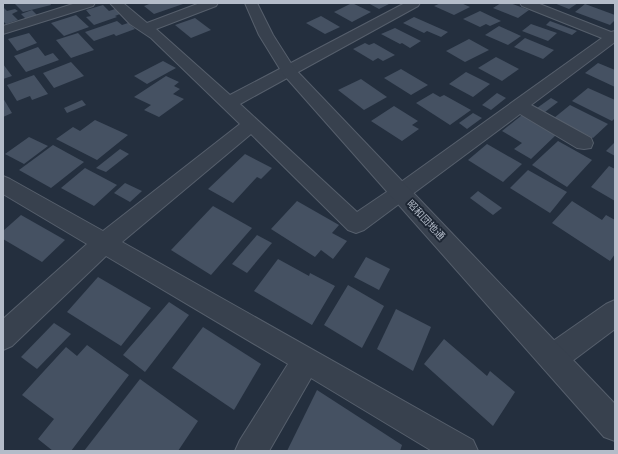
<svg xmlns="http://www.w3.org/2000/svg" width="618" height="454" viewBox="0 0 618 454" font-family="Ubuntu,'Noto Sans JP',sans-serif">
<rect width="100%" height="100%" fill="#242f3e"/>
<!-- building -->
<g fill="#455162">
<path d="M14 3H50L51 5 23 12Z"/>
<path d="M152 3H181L183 4 154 14 144 6Z"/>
<path d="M352 3 371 12 352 22 334 12Z"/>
<path d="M368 3H391L379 9Z"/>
<path d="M441 3H461L470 7 454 15 434 6Z"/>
<path d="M501 3H510L529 10 518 18 493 8Z"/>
<path d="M554 3H578L569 9Z"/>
<path d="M585 4 615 15V20L610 25 575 12Z"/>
<path d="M103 5 109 11 115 9 120 14 115 16 117 17 94 25 86 17 91 16 86 10Z"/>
<path d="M3 7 7 11 15 9 18 11 12 14 18 20 6 24 3 21Z"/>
<path d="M32 10 37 15 26 19 21 14Z"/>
<path d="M480 11 501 21 490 26 486 24 480 27 463 19Z"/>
<path d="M76 15 89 27 64 36 51 23Z"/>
<path d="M321 16 340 27 325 34 306 23Z"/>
<path d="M414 17 448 32 441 37 427 31 424 33 403 23Z"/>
<path d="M195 18 211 30 191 38 175 25Z"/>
<path d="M117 21 122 25 128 23 135 29 116 36 114 34 94 41 85 32Z"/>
<path d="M550 21 577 31 572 35 546 25Z"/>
<path d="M531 24 557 33 548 41 522 31Z"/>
<path d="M499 26 521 36 508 45 485 35Z"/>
<path d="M395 28 421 41 410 48 402 43 400 44 381 34Z"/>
<path d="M29 33 37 43 17 51 8 39Z"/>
<path d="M78 33 94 50 71 58 56 40Z"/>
<path d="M525 38 554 50 543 59 514 47Z"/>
<path d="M469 39 489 50 465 62 446 51Z"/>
<path d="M365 43 369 45 374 43 395 55 383 61 378 58 373 61 353 49Z"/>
<path d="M38 47 45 56 53 53 59 60 26 72 14 56Z"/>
<path d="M496 57 519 69 502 81 478 68Z"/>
<path d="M163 61 176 68 147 84 134 76Z"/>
<path d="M71 62 84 76 54 88 43 73Z"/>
<path d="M598 63 615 70V87L585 73Z"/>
<path d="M3 64 12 76 3 79Z"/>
<path d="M401 69 428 85 411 95 384 78Z"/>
<path d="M466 72 490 84 473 97 449 84Z"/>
<path d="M34 75 48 94 32 100 30 96 17 101 7 85Z"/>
<path d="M166 76 179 82 174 86 180 89 173 94 184 99 159 117 144 110 151 105 134 97Z"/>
<path d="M361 79 387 97 364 110 338 90Z"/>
<path d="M588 88 615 100V118L612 121 572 101Z"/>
<path d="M433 93 440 97 444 95 471 110 450 125 416 103Z"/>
<path d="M497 93 506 98 491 110 482 105Z"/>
<path d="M3 98 12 113 3 117Z"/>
<path d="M551 98 558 102 545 112 537 108Z"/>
<path d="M82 100 86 105 67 113 64 108Z"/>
<path d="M570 105 608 124 593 138 554 118Z"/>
<path d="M394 106 418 121 412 125 419 129 402 141 371 121Z"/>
<path d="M473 113 482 118 467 129 459 123Z"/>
<path d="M522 115 557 134 531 159 514 149 522 143 502 131Z"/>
<path d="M95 120 128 135 97 160 56 139 73 127 80 131Z"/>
<path d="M29 137 48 146 24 164 5 154Z"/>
<path d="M558 141 592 160 567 187 532 165Z"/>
<path d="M615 142V156L606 151Z"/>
<path d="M487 144 522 164 503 182 468 160Z"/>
<path d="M53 145 84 162 51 188 19 170Z"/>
<path d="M120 149 129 154 106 172 96 168Z"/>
<path d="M245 154 272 168 261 179 257 177 233 203 208 189Z"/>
<path d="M609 166 615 169V201L591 187Z"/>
<path d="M85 168 117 185 94 206 61 188Z"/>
<path d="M528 170 567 192 550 213 510 188Z"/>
<path d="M125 183 142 191 130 202 114 193Z"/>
<path d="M478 191 502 208 493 215 470 198Z"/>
<path d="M297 201 339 225 332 233 347 241 333 259 321 250 315 257 271 229Z"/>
<path d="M572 201 602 220 606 215 615 220V254L610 261 552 223Z"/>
<path d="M213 206 252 228 211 275 171 250Z"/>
<path d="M21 215 65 240 42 262 3 239V231Z"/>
<path d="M257 235 272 243 247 273 232 264Z"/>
<path d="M366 257 390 269 379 290 354 277Z"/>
<path d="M278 259 309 276 310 273 335 286 312 325 254 291Z"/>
<path d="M98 277 151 308 121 346 67 312Z"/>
<path d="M348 285 384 306 362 348 324 325Z"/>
<path d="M169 302 189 315 145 372 123 355Z"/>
<path d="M396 309 431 327 413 371 377 349Z"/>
<path d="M54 323 71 334 37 369 21 357Z"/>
<path d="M203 327 261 364 234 410 172 368Z"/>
<path d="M444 339 487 376 490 371 515 392 493 426 424 364Z"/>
<path d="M87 345 129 375 71 451H53L38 439 54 419 22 395 66 347 77 356Z"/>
<path d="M140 379 198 421 178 451H84Z"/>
<path d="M317 390 402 445 400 451H287Z"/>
</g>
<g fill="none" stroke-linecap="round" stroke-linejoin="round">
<defs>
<g id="minor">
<path d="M76 3H95L93 6 3 34V26Z"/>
<path d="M110 3H123L147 23 200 3H218L216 6 156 29 230 95 405 3H420L418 6 240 104 357 212 394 187 602 38 522 6 520 3H537L611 32 615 31V42L531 105 591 138 593 143 591 148 584 149 577 148 520 114 364 230 356 233 348 230 251 134 122 242 473 440 478 451H432L311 378 269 451H235L240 440 288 364 106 256 12 346 3 350V319L87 244 3 194V176L10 179 103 231 240 124 151 38 130 24Z"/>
<path d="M615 300V329L563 368 553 372 543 368 539 358 543 348 606 304Z"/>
</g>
<path id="tertiary" d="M245 3H257L273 35 294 68 615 404V441L604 437 283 74 259 35Z"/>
</defs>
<!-- minor casing -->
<use href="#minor" stroke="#565f6c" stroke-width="2"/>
<!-- tertiary casing -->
<use href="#tertiary" stroke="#565f6c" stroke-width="2"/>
<!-- minor -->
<use href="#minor" fill="#38414e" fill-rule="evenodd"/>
<!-- tertiary -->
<use href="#tertiary" fill="#38414e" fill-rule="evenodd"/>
</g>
<g text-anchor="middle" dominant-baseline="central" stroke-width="4" stroke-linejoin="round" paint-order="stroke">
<!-- street labels -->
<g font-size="10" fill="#b4bcc9" stroke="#1d2633">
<text transform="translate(426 220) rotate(47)">昭和団地通</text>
</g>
</g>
<!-- border -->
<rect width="618" height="454" fill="none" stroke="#b4bcc9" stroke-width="8"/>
</svg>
